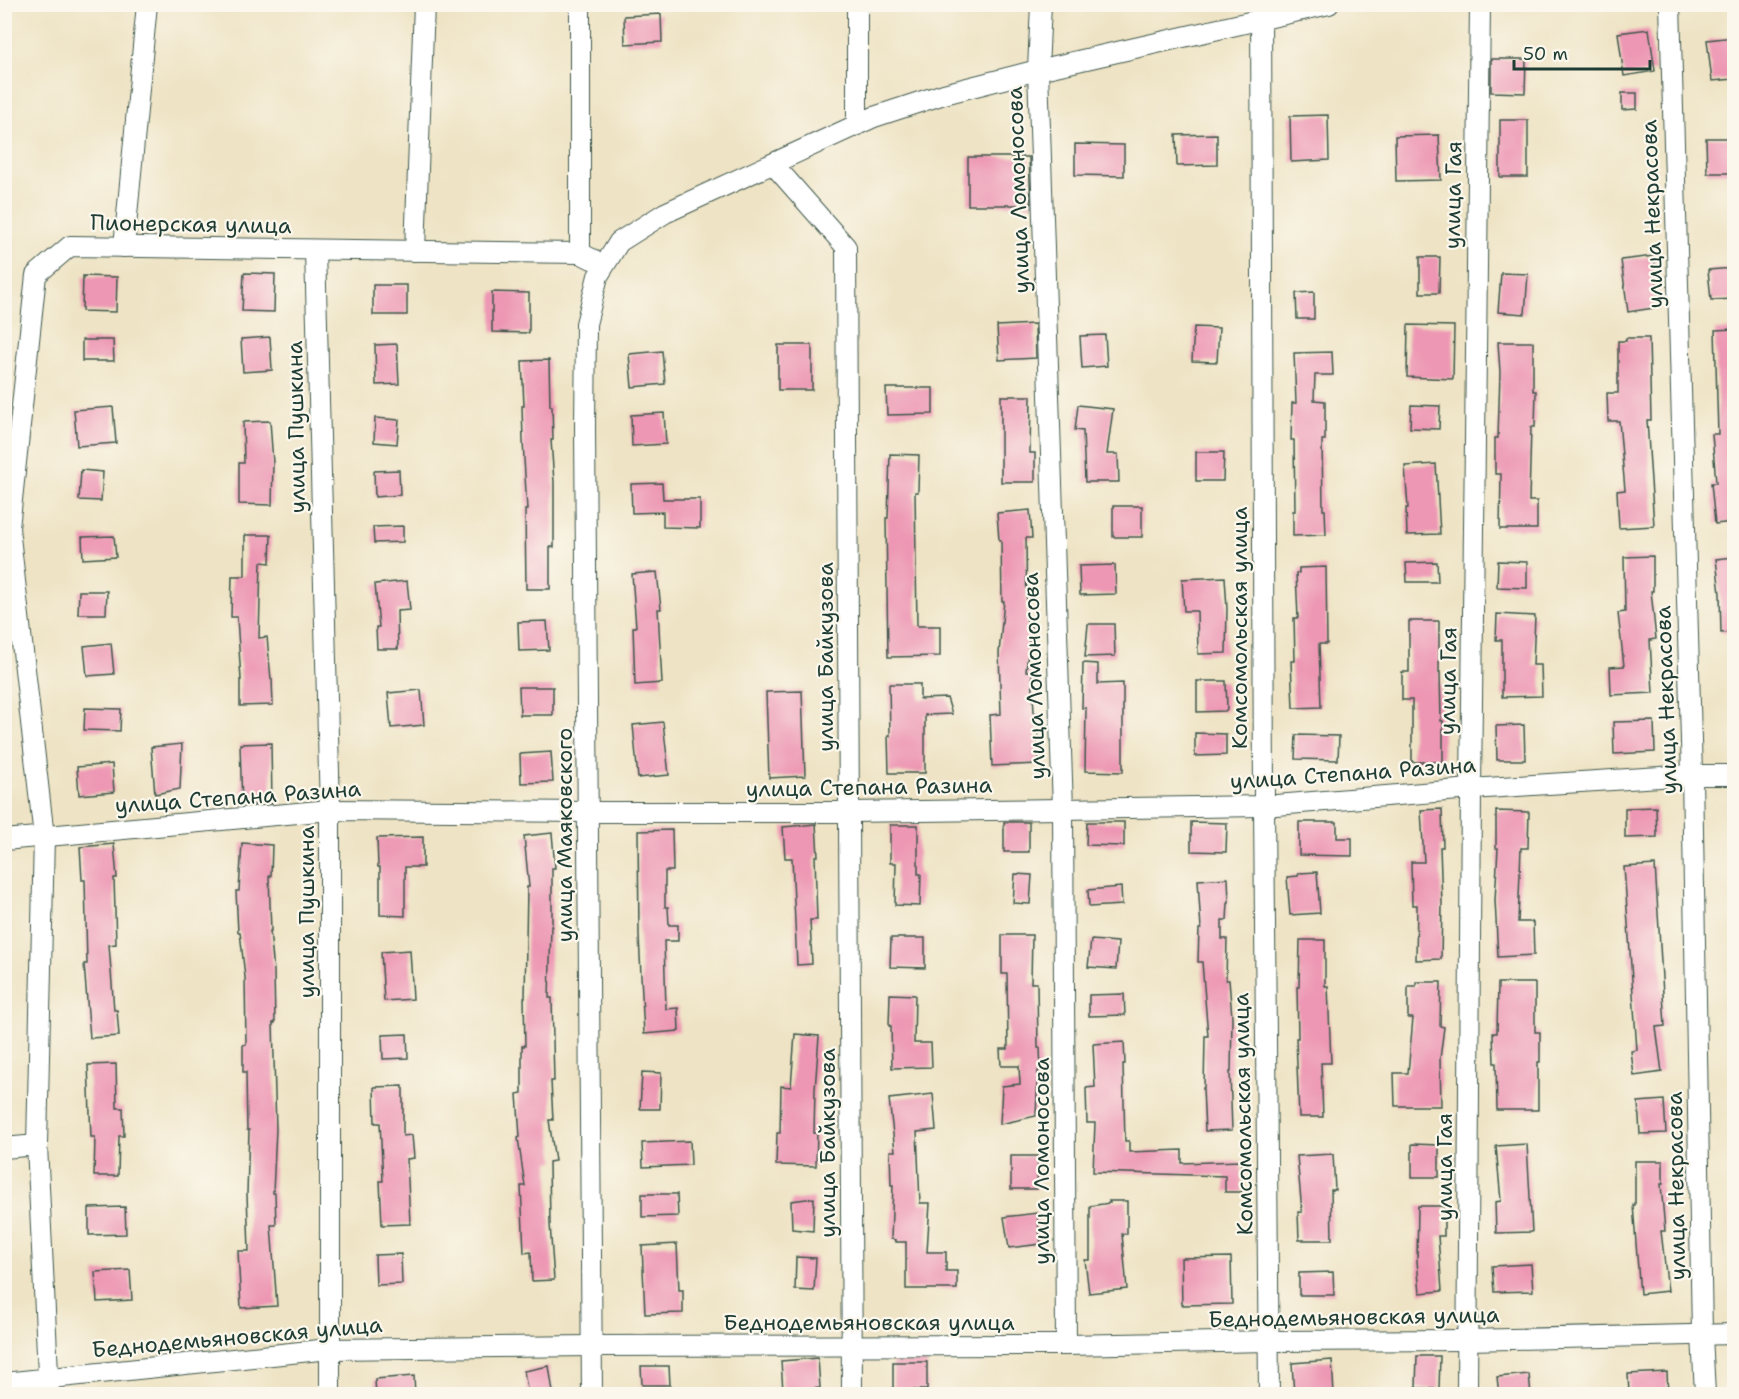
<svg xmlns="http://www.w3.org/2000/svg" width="1739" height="1399" viewBox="0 0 1739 1399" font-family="'Shantell Sans',sans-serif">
<rect width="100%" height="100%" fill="#fbf7ec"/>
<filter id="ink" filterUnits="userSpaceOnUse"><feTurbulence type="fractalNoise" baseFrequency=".0167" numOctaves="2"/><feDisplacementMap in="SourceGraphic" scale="12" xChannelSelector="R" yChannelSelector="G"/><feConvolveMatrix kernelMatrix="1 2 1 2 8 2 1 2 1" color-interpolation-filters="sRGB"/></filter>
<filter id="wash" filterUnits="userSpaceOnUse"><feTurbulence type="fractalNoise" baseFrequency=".008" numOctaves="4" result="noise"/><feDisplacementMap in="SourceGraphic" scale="24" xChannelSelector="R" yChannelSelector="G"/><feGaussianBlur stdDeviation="1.35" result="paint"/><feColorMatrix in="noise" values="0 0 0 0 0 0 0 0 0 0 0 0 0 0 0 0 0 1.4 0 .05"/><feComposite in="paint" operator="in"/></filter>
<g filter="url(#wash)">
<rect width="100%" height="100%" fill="#eee3c4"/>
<g id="blocks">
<!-- building -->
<g fill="#ed97b4">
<path d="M661 14 662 42 625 44 624 16Z"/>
<path d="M1649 29 1655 71 1624 76 1618 33Z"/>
<path d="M1734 37V79L1712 81 1707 40Z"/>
<path d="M1491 59H1526L1525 93 1491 92Z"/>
<path d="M1622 93H1637V109L1622 110Z"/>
<path d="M1328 115 1329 160 1291 162 1290 116Z"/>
<rect x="1500" y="120" width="28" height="57"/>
<path d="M1217 134V165L1177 166 1176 135Z"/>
<path d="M1439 135 1441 180 1396 181 1395 136Z"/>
<path d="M1706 138H1734V173H1707Z"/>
<path d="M1075 144 1124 145V176L1075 175Z"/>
<path d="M968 157H1029L1031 205H968Z"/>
<path d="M1654 256 1660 307 1628 312 1621 260Z"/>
<path d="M1420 257H1440L1439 293H1420Z"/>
<path d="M1734 268V299L1711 300 1708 270Z"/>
<path d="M244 273 275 274 274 312 242 311Z"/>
<path d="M1501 273 1528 274 1525 314 1498 312Z"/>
<path d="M83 276 117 277 116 312 82 311Z"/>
<rect x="373" y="285" width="34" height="30"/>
<path d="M492 292 529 293V333L492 332Z"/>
<path d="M1314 292V319H1297L1296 293Z"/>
<path d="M1035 324 1036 358 999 360 997 326Z"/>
<path d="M1408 325 1454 326 1453 379 1407 377Z"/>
<path d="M1194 327 1219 328 1217 362 1192 361Z"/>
<path d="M1734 329V522L1715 524 1711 483H1716L1712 434H1718L1715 330Z"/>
<path d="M1105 335 1107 366 1082 368 1080 336Z"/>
<path d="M270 337 272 370 243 372 241 339Z"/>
<path d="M1626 338H1649L1651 420H1647L1654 526 1619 528 1617 491 1625 490 1619 421H1608L1607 393H1618V341H1626Z"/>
<path d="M82 340H113L114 361H82Z"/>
<path d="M1498 342H1533V391H1536L1535 427H1531L1529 501H1537V529H1500L1501 474H1495V438H1498L1500 372Z"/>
<path d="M397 344 399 384 376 385 375 345Z"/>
<rect x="778" y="345" width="34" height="45"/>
<path d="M662 351 665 384 632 387 629 354Z"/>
<path d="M1332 352 1333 375H1315L1314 400 1325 401V440H1322L1323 510H1325L1326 535 1293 536V511H1295L1294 440H1291L1292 403H1296L1294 353Z"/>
<path d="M549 360 550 406H552L553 440H551L554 482V547H550V589H526L525 510H527L523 441 522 406H524L522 361Z"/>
<path d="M886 388H933V414L887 415Z"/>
<path d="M1001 396H1031L1030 453H1035V482H1001Z"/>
<path d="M1078 405 1113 409 1107 454H1118L1119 482H1085L1083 431 1075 430Z"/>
<path d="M1411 405 1440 406 1439 429 1410 428Z"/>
<path d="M113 407 116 443 77 446 74 410Z"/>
<path d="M664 413 666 444 632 446 631 415Z"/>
<path d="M375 418 399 420 397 444 374 442Z"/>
<path d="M270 421 273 463 272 505 239 504V463H244L243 422Z"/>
<path d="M1196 452H1224L1223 481H1196Z"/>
<path d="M890 454 919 455 918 492H915L917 626H940V656L888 657 886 518H888Z"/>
<path d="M1436 464 1440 534 1407 535 1406 508H1408L1405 466Z"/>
<path d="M81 470 103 472 101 501 79 500Z"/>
<path d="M399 470 400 495 375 497 374 471Z"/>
<path d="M662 483 663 499H700V528L663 527V512L632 513 631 484Z"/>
<rect x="1113" y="506" width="29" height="31"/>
<path d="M1030 510 1032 538H1026L1027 625H1031L1026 671H1032L1034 713H1037L1039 764 992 766 990 715 1001 714 999 653 1004 601H1002L1001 540H999L997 513Z"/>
<path d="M403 526V542L374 543 373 527Z"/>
<path d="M245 535H271L270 563 261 562 259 638 267 637 271 679H272L273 705 240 706V680H241L237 617H231L232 576H245Z"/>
<path d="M114 536 116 557 83 559 82 537Z"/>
<path d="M1653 556V591H1651L1656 639 1650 640 1653 693 1611 695 1610 667 1624 666 1618 613 1625 612 1624 557Z"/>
<path d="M1734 557V632L1721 633 1720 594 1716 559Z"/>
<path d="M1498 561 1527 562V588L1497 587Z"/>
<path d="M1437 562 1438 582H1407L1406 563Z"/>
<path d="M1115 565 1116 594 1080 595 1079 566Z"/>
<path d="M1326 567 1327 644H1319L1321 707 1293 708 1291 661H1295L1294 618H1298L1296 573H1299V568Z"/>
<path d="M657 572 661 609H658L662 683 635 685 633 627H636L632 574Z"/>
<path d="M1225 577 1227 609 1226 653 1198 654 1197 611H1184L1182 579Z"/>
<path d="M407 581 410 610 397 611 398 649H377L376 627H379L375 584Z"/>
<path d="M79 591H107L106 614H78Z"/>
<path d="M1497 614 1535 616 1533 665H1541L1542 696 1502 697V640H1496Z"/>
<path d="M547 621 549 650 519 651 518 622Z"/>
<path d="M1409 621H1439V672H1440L1441 721H1443V762H1412V700H1402V672H1409Z"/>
<path d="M1088 624H1114L1115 656 1085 657Z"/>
<path d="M111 643 114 674 87 676 84 646Z"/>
<path d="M1083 663 1098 664V684L1123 683V772L1085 771 1086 708H1082Z"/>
<path d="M1197 681H1226L1227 709 1225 711 1197 712Z"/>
<path d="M889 684H920V699L947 698 952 714 925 715V773H889L888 736H890Z"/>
<path d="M519 687H553V715H520Z"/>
<path d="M421 690 424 725 391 728 388 693Z"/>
<path d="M802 691 805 776 769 778 766 692Z"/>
<path d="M85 708 121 709 120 731 84 730Z"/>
<path d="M1654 721 1655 752 1614 754 1613 722Z"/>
<path d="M663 722 669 775 638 778 633 725Z"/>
<path d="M1524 725 1525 760H1497L1496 726Z"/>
<path d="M1195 733 1226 734V755L1195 756Z"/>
<path d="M1296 735 1339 736 1338 760 1295 759Z"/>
<path d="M271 743 272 803 242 806 240 744Z"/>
<path d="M182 744 180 789 155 794 151 747Z"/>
<path d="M551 752 553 782 521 783 520 754Z"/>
<path d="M112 764 114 792 79 795 77 767Z"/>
<path d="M1656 807 1657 837 1625 838V808Z"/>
<path d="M1442 809 1443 847H1440L1442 904 1441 959 1416 960 1417 905H1412L1411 862H1424L1421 810Z"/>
<path d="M1496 811 1529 812 1528 848H1521L1518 922H1533L1534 955 1498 957 1495 900 1498 848H1496Z"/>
<rect x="1004" y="822" width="25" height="30"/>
<path d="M1087 822H1124V846L1086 845Z"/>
<path d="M1191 822 1227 823 1226 852 1191 851Z"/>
<path d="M1299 822H1337V838H1352V856L1299 855Z"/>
<path d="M816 824 818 856H815L817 920H810L812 964 797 965 792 858H785L783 827Z"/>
<path d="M890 825H918V874H921L920 906 895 905 896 863H890Z"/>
<path d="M672 830 673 871H665V907H668L669 925H678V941H664L666 1009 678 1008 679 1031 644 1034 639 936 638 831Z"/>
<path d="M552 833 555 868H552V926H551L549 998H552L554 1081H551L553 1120H549L555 1161 549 1162 550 1224 554 1280 532 1281 531 1252 524 1253 521 1186H525L518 1138 520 1137 517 1094 522 1093V1046H525L524 998H525L527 887H529L524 836Z"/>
<path d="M423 837V867H405V916L380 915V867H378L377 838Z"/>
<path d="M242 843 272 845 271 876H269L271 931H270L274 971 275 1023H273L276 1129 273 1193H275L276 1225H271L277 1306 241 1308 238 1251H249L247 1194 249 1130H247L246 1072H243V1045L246 1044 245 977 240 932H238L236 891H239Z"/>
<path d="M114 844 117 878H114L116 944 109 945 114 1010H117L119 1036 90 1038 84 964H87L85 880H82L80 847Z"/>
<path d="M1655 865 1665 1026 1656 1027 1662 1072 1634 1076 1631 1051 1637 1050 1624 867Z"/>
<path d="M1317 872 1320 913 1290 915 1287 877 1298 876 1299 873Z"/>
<path d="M1015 874 1032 875 1030 904 1013 903Z"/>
<path d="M1228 878 1229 903H1228L1227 920H1222V939H1227L1226 980H1229L1232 1017 1231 1072H1230L1232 1130 1205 1131 1203 1088H1204L1205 1036H1208L1202 962H1198L1199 929H1201L1198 880Z"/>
<path d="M1121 887 1122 905 1089 907 1088 890Z"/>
<path d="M1002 935H1032L1031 983H1037L1038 1048H1040L1041 1071H1038L1036 1116 1000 1124 1002 1086 1020 1084 1019 1066H1001L1000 1049H1008L1007 974H1002Z"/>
<path d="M891 938H925V968L890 967Z"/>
<path d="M1091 940 1118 942 1116 969 1088 967Z"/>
<path d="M1300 940H1325V986H1328L1331 1063H1321L1323 1117H1299L1296 1038H1298L1297 987H1299Z"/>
<path d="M410 950 413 999 384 1001 381 952Z"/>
<path d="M1416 982H1441L1440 1026 1444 1027 1440 1059 1441 1106H1395L1394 1073H1408L1413 1018H1408V986H1416Z"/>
<path d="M1498 983H1535V1032H1540V1062H1538V1110H1497L1496 1063H1494L1493 1033H1497Z"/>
<path d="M890 994 915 995 914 1043H931L932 1067 892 1068 891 1026H889Z"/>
<path d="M1124 994 1125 1015 1089 1016V995Z"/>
<path d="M407 1034 408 1058 383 1059 382 1035Z"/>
<path d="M795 1034 819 1036 815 1090 814 1133H817L816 1166 776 1165 777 1133H780L781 1086 791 1087Z"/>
<path d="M1124 1042 1125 1064H1123L1125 1141H1129V1152L1182 1150V1163L1241 1161 1242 1192H1225V1176L1093 1172 1095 1123H1087L1086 1088 1095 1087 1093 1044Z"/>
<path d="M116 1064 117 1108H123L124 1136H119L118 1176H94L95 1137H91L88 1065Z"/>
<path d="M642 1072 661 1073 660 1109H640Z"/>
<path d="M403 1086V1136L412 1135 414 1158 407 1159 410 1224 382 1225 380 1181H383L380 1123H375L374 1087Z"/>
<path d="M933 1094 936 1130 917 1132 920 1203H930L927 1252H946V1271H957V1289H906V1242H896V1240L891 1239 893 1185H891L890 1151H895L889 1099Z"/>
<path d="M1664 1100 1666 1133 1640 1134 1638 1102Z"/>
<path d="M690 1141 691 1165 643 1167 642 1143Z"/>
<path d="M1412 1144 1439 1145V1177H1412Z"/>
<path d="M1527 1144 1532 1232 1496 1233 1495 1202 1501 1201 1496 1146Z"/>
<path d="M1333 1154 1335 1190H1331L1332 1240H1299L1298 1212H1302L1297 1156Z"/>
<path d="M1011 1156H1038L1037 1189H1011Z"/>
<path d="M1635 1161H1663V1184H1661L1665 1231H1661L1668 1291 1640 1294 1633 1205H1635Z"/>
<path d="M642 1194H677L678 1216 642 1217Z"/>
<path d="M814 1198 813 1231 792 1229 791 1201Z"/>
<path d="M1109 1201H1127V1234H1122L1127 1289 1089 1293 1085 1260H1090V1206L1110 1203Z"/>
<path d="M1418 1206H1444V1236H1438L1442 1291 1420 1293 1417 1261Z"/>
<path d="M125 1207 126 1234 89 1235V1208Z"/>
<path d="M1037 1213 1041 1244 1009 1248 1004 1217Z"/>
<path d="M677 1244 679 1290H683V1313L645 1314 642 1246Z"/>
<path d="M401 1254 402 1284 376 1285 375 1255Z"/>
<path d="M796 1257 816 1258 814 1291 795 1290Z"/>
<path d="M1231 1257 1232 1304 1182 1305 1181 1258Z"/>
<path d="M1531 1264 1533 1291 1494 1292 1492 1266Z"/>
<path d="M130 1270 132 1300 97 1302 95 1272Z"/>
<path d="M1333 1272 1334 1295H1299V1273Z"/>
<path d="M1417 1356H1440L1439 1389 1416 1388Z"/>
<path d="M818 1358 820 1388 783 1391 781 1361Z"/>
<path d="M1332 1360 1334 1395H1294L1292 1363Z"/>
<rect x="893" y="1362" width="34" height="28"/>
<path d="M549 1366 553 1392 528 1395 524 1371Z"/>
<path d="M641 1366H669L670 1385H642Z"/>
<path d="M1667 1372 1668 1395H1629L1628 1374Z"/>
<path d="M1529 1374 1531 1395H1499L1497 1377Z"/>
<path d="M414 1376 415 1395H376L375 1379Z"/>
</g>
</g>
</g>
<g filter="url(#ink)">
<use href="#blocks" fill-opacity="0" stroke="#3e564a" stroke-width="1.5"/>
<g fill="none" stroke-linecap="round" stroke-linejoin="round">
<defs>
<g id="minor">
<path d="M580 4V253L592 259"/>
<path d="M857 4V125"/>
<path d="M1041 4 1038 70 1063 809 1066 1345"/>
<path d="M1261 4 1264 806 1269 1394"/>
<path d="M1670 4 1692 775 1702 1335 1705 1394"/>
<path d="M773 164 846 247 852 1394"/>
<path d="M124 247 147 4"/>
<path d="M315 250 330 810V1394"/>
<path d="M415 251 424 4"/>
<path d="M4 840 330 810 589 812H850L1264 806 1471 789 1692 775H1734"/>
<path d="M4 1148 37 1145"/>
<path d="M4 1383 329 1349 591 1346 1066 1345 1270 1341 1467 1340 1734 1334"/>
<path d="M49 1394 37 1145 44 837 9 528 36 275 70 246 580 253"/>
<path d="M592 1394 585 427 586 324 598 276 619 242 665 213 874 117 944 94 1038 70 1329 4"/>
<path d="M1467 1394 1471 789 1480 4"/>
</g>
</defs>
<!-- minor casing -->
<use href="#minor" stroke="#3e564a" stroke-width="22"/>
<!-- minor -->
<use href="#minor" stroke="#fff" stroke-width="20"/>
</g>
</g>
<g text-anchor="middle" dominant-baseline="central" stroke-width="4.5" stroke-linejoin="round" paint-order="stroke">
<!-- street labels -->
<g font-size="22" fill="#1f3d34" stroke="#fbf7ec">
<text transform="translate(1018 190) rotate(-92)">улица Ломоносова</text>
<text transform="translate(1453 195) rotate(-89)">улица Гая</text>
<text transform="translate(1652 214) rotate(-92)">улица Некрасова</text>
<text transform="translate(191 224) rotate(1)">Пионерская улица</text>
<text transform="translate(296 427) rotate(-91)">улица Пушкина</text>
<text transform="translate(1239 628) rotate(-90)">Комсомольская улица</text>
<text transform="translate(825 657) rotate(-90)">улица Байкузова</text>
<text transform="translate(1034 676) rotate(-92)">улица Ломоносова</text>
<text transform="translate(1448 681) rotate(-89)">улица Гая</text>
<text transform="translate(1666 700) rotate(-92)">улица Некрасова</text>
<text transform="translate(1353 773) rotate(-4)">улица Степана Разина</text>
<text transform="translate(869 787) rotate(-1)">улица Степана Разина</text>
<text transform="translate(238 797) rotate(-4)">улица Степана Разина</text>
<text transform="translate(564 835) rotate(-90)">улица Маяковского</text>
<text transform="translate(306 912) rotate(-90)">улица Пушкина</text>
<text transform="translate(1243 1114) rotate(-91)">Комсомольская улица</text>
<text transform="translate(827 1143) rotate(-90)">улица Байкузова</text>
<text transform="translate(1041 1161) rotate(-90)">улица Ломоносова</text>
<text transform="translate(1444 1167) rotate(-90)">улица Гая</text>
<text transform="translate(1676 1186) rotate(-91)">улица Некрасова</text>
<text transform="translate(1354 1317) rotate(-1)">Беднодемьяновская улица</text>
<text x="869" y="1322">Беднодемьяновская улица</text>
<text transform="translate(237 1337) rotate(-5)">Беднодемьяновская улица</text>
</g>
</g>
<!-- margin -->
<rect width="1739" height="1399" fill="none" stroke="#fbf7ec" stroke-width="24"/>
<!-- scale -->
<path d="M1514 60v9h136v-9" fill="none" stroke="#1f3d34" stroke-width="3"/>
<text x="1523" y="60" font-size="18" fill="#1f3d34" stroke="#fbf7ec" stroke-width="4.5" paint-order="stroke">50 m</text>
</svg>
